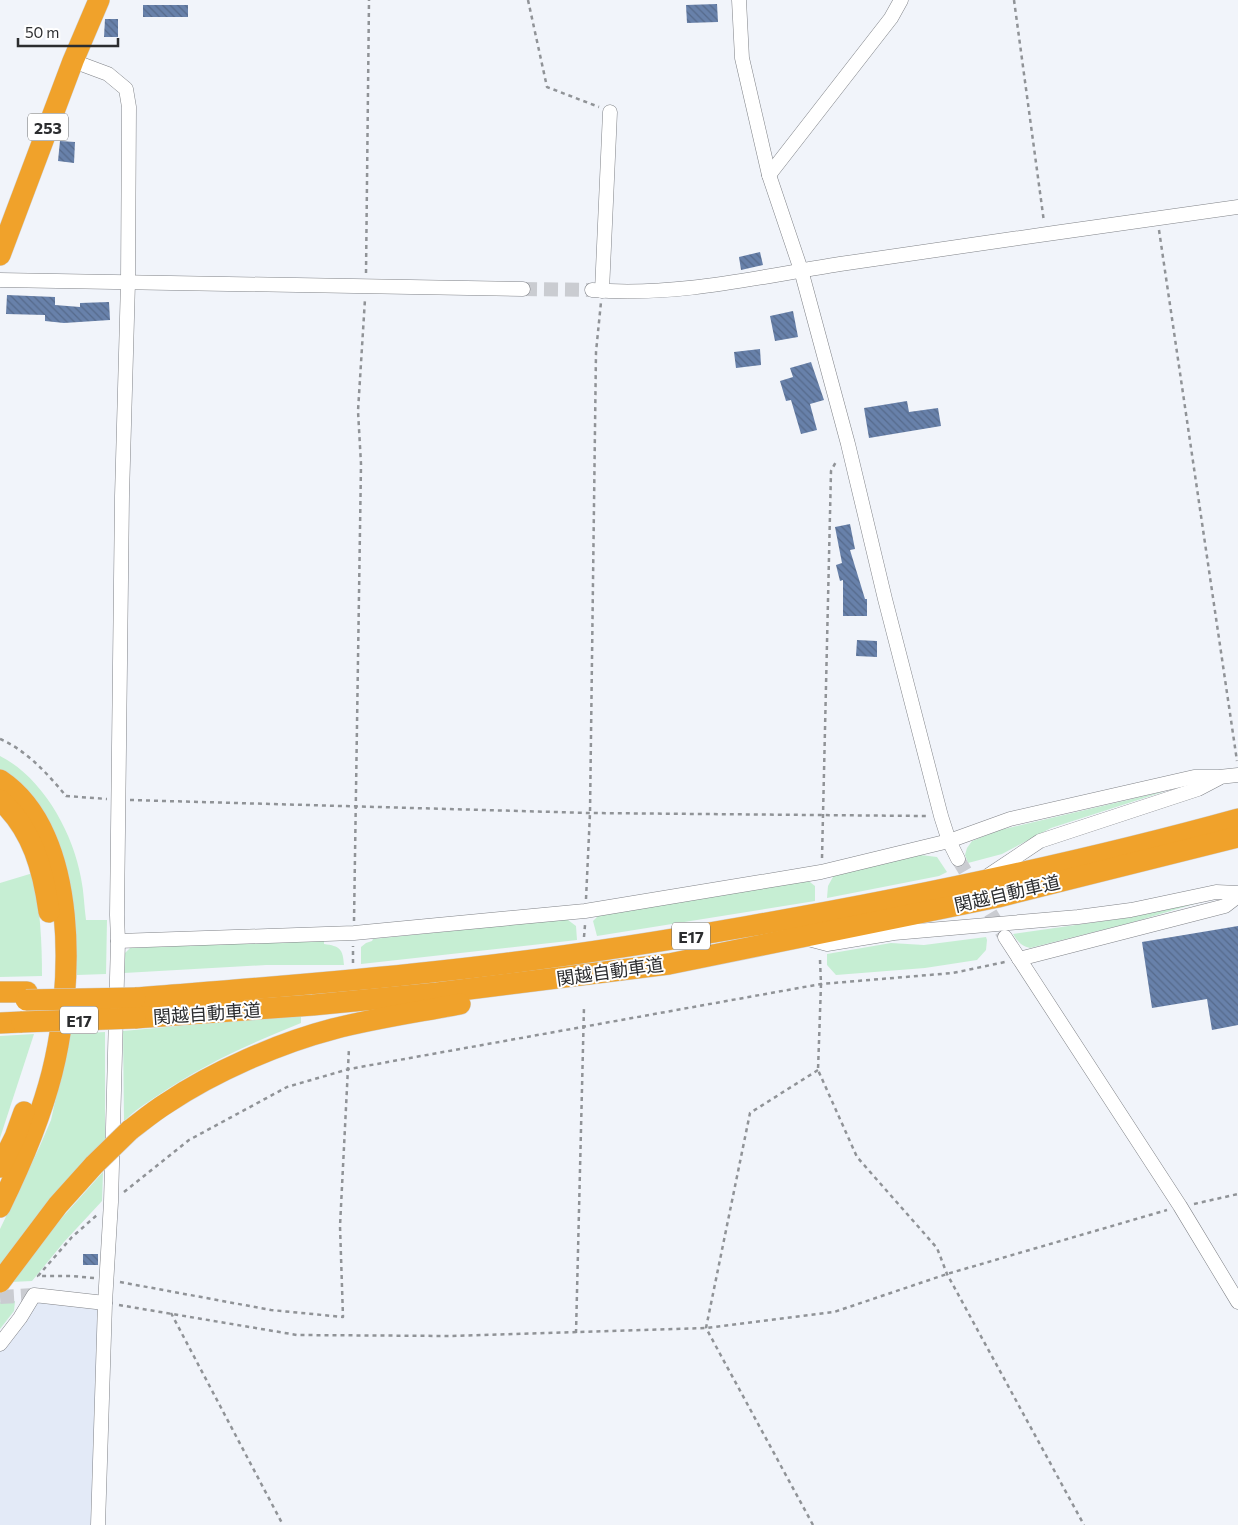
<svg xmlns="http://www.w3.org/2000/svg" width="1238" height="1525" viewBox="0 0 1238 1525" font-family="Commissioner,'Noto Sans JP',sans-serif">
<defs>
<pattern id="building-back-hatch" width="6" height="6" patternUnits="userSpaceOnUse" patternTransform="scale(1.25)"><rect width="6" height="6" fill="#6881aa"/><path d="M-1 5l2 2M0 0l6 6M5-1l2 2" fill="none" stroke="#566a8b"/></pattern>
</defs>
<rect width="100%" height="100%" fill="#f1f4fa"/>
<!-- built -->
<path fill="#e3eaf7" d="M34 1295 105 1303 98 1525H0V1344Z"/>
<!-- green -->
<g fill="#c6eed3">
<path d="M0 756C42 777 73 832 81 878 84 892 84 906 86 920H107L106 974 77 975 72 897 60 847 51 827 17 782 0 770Z"/>
<path d="M1166 791 1051 828 1002 854 968 863 965 855 967 848 972 841 1000 830Z"/>
<path d="M921 855 937 857 947 872 939 876 827 898 828 886 834 875Z"/>
<path d="M33 873C40 908 42 941 42 976L0 977V883Z"/>
<path d="M806 879 815 886V901L597 936 593 921 600 914Z"/>
<path d="M1201 902 1130 923 1030 948C1021 946 1018 942 1013 934L1132 917Z"/>
<path d="M560 920H568L576 926 577 940 361 964V947L366 943 372 941 373 939Z"/>
<path d="M986 937 987 940 986 950 977 960 925 968 836 975 827 965V954L891 943 924 945Z"/>
<path d="M324 940V944C340 946 343 949 344 965H266L124 973V954L130 948Z"/>
<path d="M301 1015V1023C251 1043 202 1065 157 1096 145 1104 134 1111 124 1121L123 1031Z"/>
<path d="M105 1032V1141L0 1269V1229L39 1148 51 1120 70 1034Z"/>
<path d="M34 1034 0 1138V1036Z"/>
<path d="M103 1172 102 1201 64 1242 32 1281 11 1282 60 1220Z"/>
<path d="M15 1301 14 1311 0 1329V1302Z"/>
</g>
<!-- building -->
<g fill="url(#building-back-hatch)">
<path d="M717 4 718 22 687 23 686 5Z"/>
<rect x="143" y="5" width="45" height="12"/>
<path d="M105 19H118V37H104Z"/>
<path d="M60 141 75 142 74 163 58 161Z"/>
<path d="M760 252 763 265 741 270 739 257Z"/>
<path d="M7 295 55 297V305L80 307V303L109 302 110 320 64 323 45 321V315L6 314Z"/>
<path d="M793 311 798 337 775 341 770 316Z"/>
<path d="M760 349 761 365 736 368 734 352Z"/>
<path d="M811 362 824 400 810 404 817 430 801 434 791 400 786 401 780 381 793 377 790 368Z"/>
<path d="M907 401 909 412 938 408 941 426 869 438 864 408Z"/>
<path d="M850 524 855 549 850 550 865 599H867V616H843V580L840 581 836 565 842 563 835 527Z"/>
<path d="M857 640 877 641V657L856 656Z"/>
<path d="M1238 926V1025L1212 1030 1207 999 1152 1008 1142 942Z"/>
<rect x="83" y="1254" width="15" height="11"/>
</g>
<g fill="none" stroke-linecap="round" stroke-linejoin="round">
<!-- minor-tunnel -->
<g stroke="#caccd1" stroke-width="14" stroke-dasharray="14 7" stroke-linecap="butt">
<path d="M523 289 592 290"/>
<path d="M958 859 1003 934"/>
<path d="M0 1297 34 1295"/>
</g>
<defs>
<g id="minor">
<path d="M739 0 742 58 769 175 801 270 848 444 885 599 941 816 949 841 958 859"/>
<path d="M73 61 108 74 126 89 129 107 128 282 122 496 117 915 118 941 111 1202 105 1303 98 1525"/>
<path d="M769 175 891 18 901 0"/>
<path d="M0 280 523 289"/>
<path d="M592 290C676 297 758 277 840 264 973 245 1105 225 1238 207"/>
<path d="M602 291 610 112"/>
<path d="M989 875 1040 841 1198 789 1219 778"/>
<path d="M1005 937 1180 1206 1238 1302"/>
<path d="M808 939 827 944 894 933 1078 917 1131 910 1216 892 1238 893"/>
<path d="M118 941 354 933 585 911 821 872 949 841 1010 819 1194 777H1219L1238 775"/>
<path d="M1019 959 1225 906 1238 896"/>
<path d="M0 1344 20 1318 34 1295 105 1303"/>
</g>
<g id="highway">
<path d="M0 255 73 61 99 0"/>
<path d="M0 780C81 834 73 990 52 1073 40 1120 21 1164 0 1207"/>
<path d="M0 800C33 830 43 870 49 912"/>
<path d="M0 992H27"/>
<path d="M135 998C235 990 334 983 432 972 537 961 641 945 744 927 910 898 1075 864 1238 819"/>
<path d="M135 1018 313 1005 437 993 669 964 998 897 1238 837"/>
<path d="M0 1023 22 1022"/>
<path d="M130 1130C142 1121 154 1111 167 1103 213 1072 279 1043 333 1029 375 1018 418 1012 460 1004"/>
<path d="M0 1167 15 1137 24 1112"/>
<path d="M0 1282 58 1205 94 1165"/>
</g>
</defs>
<!-- minor casing -->
<use href="#minor" stroke="#808388" stroke-width="15"/>
<!-- highway casing -->
<use href="#highway" stroke="#d1d1d1" stroke-width="22"/>
<!-- path -->
<g stroke="#909397" stroke-width="2.5" stroke-dasharray="4 4" stroke-linecap="butt">
<path d="M528 0 547 87 599 107"/>
<path d="M1014 0 1044 222"/>
<path d="M1159 230 1237 761"/>
<path d="M366 273 369 0"/>
<path d="M0 739C26 750 48 774 66 796L107 799"/>
<path d="M130 800 590 813 927 816"/>
<path d="M822 858 831 471 837 460"/>
<path d="M586 899 590 813 596 352 601 302"/>
<path d="M354 921 361 464 358 411 365 299"/>
<path d="M584 937 585 925"/>
<path d="M820 960 821 984 818 1070 857 1157 937 1248 947 1274 1084 1525"/>
<path d="M353 963V946"/>
<path d="M124 1192 189 1140 287 1087 349 1069 821 984 953 973 1005 962"/>
<path d="M1194 1204 1238 1194"/>
<path d="M94 1278 71 1276H38L72 1237 97 1215"/>
<path d="M120 1282 271 1310 343 1317 340 1226 349 1048"/>
<path d="M119 1305 297 1335 451 1336 706 1328 834 1312 947 1274 1167 1210"/>
<path d="M171 1313 283 1525"/>
<path d="M576 1333 584 1007"/>
<path d="M813 1525 706 1328 750 1113 818 1070"/>
</g>
<!-- minor -->
<use href="#minor" stroke="#fff" stroke-width="14"/>
<!-- highway -->
<use href="#highway" stroke="#f0a22b" stroke-width="21"/>
<defs>
<g id="highway-bridge">
<path d="M26 1000 135 998"/>
<path d="M22 1022 135 1018"/>
<path d="M94 1165 130 1130"/>
</g>
</defs>
<!-- highway-bridge casing -->
<use href="#highway-bridge" stroke="#d1d1d1" stroke-width="22" stroke-linecap="butt"/>
<!-- highway-bridge -->
<use href="#highway-bridge" stroke="#f0a22b" stroke-width="21"/>
</g>
<g text-anchor="middle" dominant-baseline="central" stroke-width="4" stroke-linejoin="round" paint-order="stroke">
<!-- shield labels -->
<g fill="#fff" stroke="#6b6c6d" stroke-width="1">
<rect x="28" y="113.5" width="40" height="27" rx="4"/>
<rect x="672" y="922.5" width="38" height="27" rx="4"/>
<rect x="60" y="1006.5" width="38" height="27" rx="4"/>
</g>
<g font-size="16" font-weight="bold" fill="#2c2d2f">
<text x="48" y="127">253</text>
<text x="691" y="936">E17</text>
<text x="79" y="1020">E17</text>
</g>
<!-- street labels -->
<g font-size="18" fill="#2c2d2f" stroke="#fff">
<text transform="translate(1007 893) rotate(-13)">関越自動車道</text>
<text transform="translate(610 971) rotate(-8)">関越自動車道</text>
<text transform="translate(207 1013) rotate(-4)">関越自動車道</text>
</g>
</g>
<!-- scale -->
<path d="M18 38v8h100v-8" fill="none" stroke="#2c2d2f" stroke-width="2.5"/>
<text x="25" y="38" font-size="15" fill="#2c2d2f" stroke="#ffffff" stroke-width="4" paint-order="stroke">50 m</text>
</svg>
